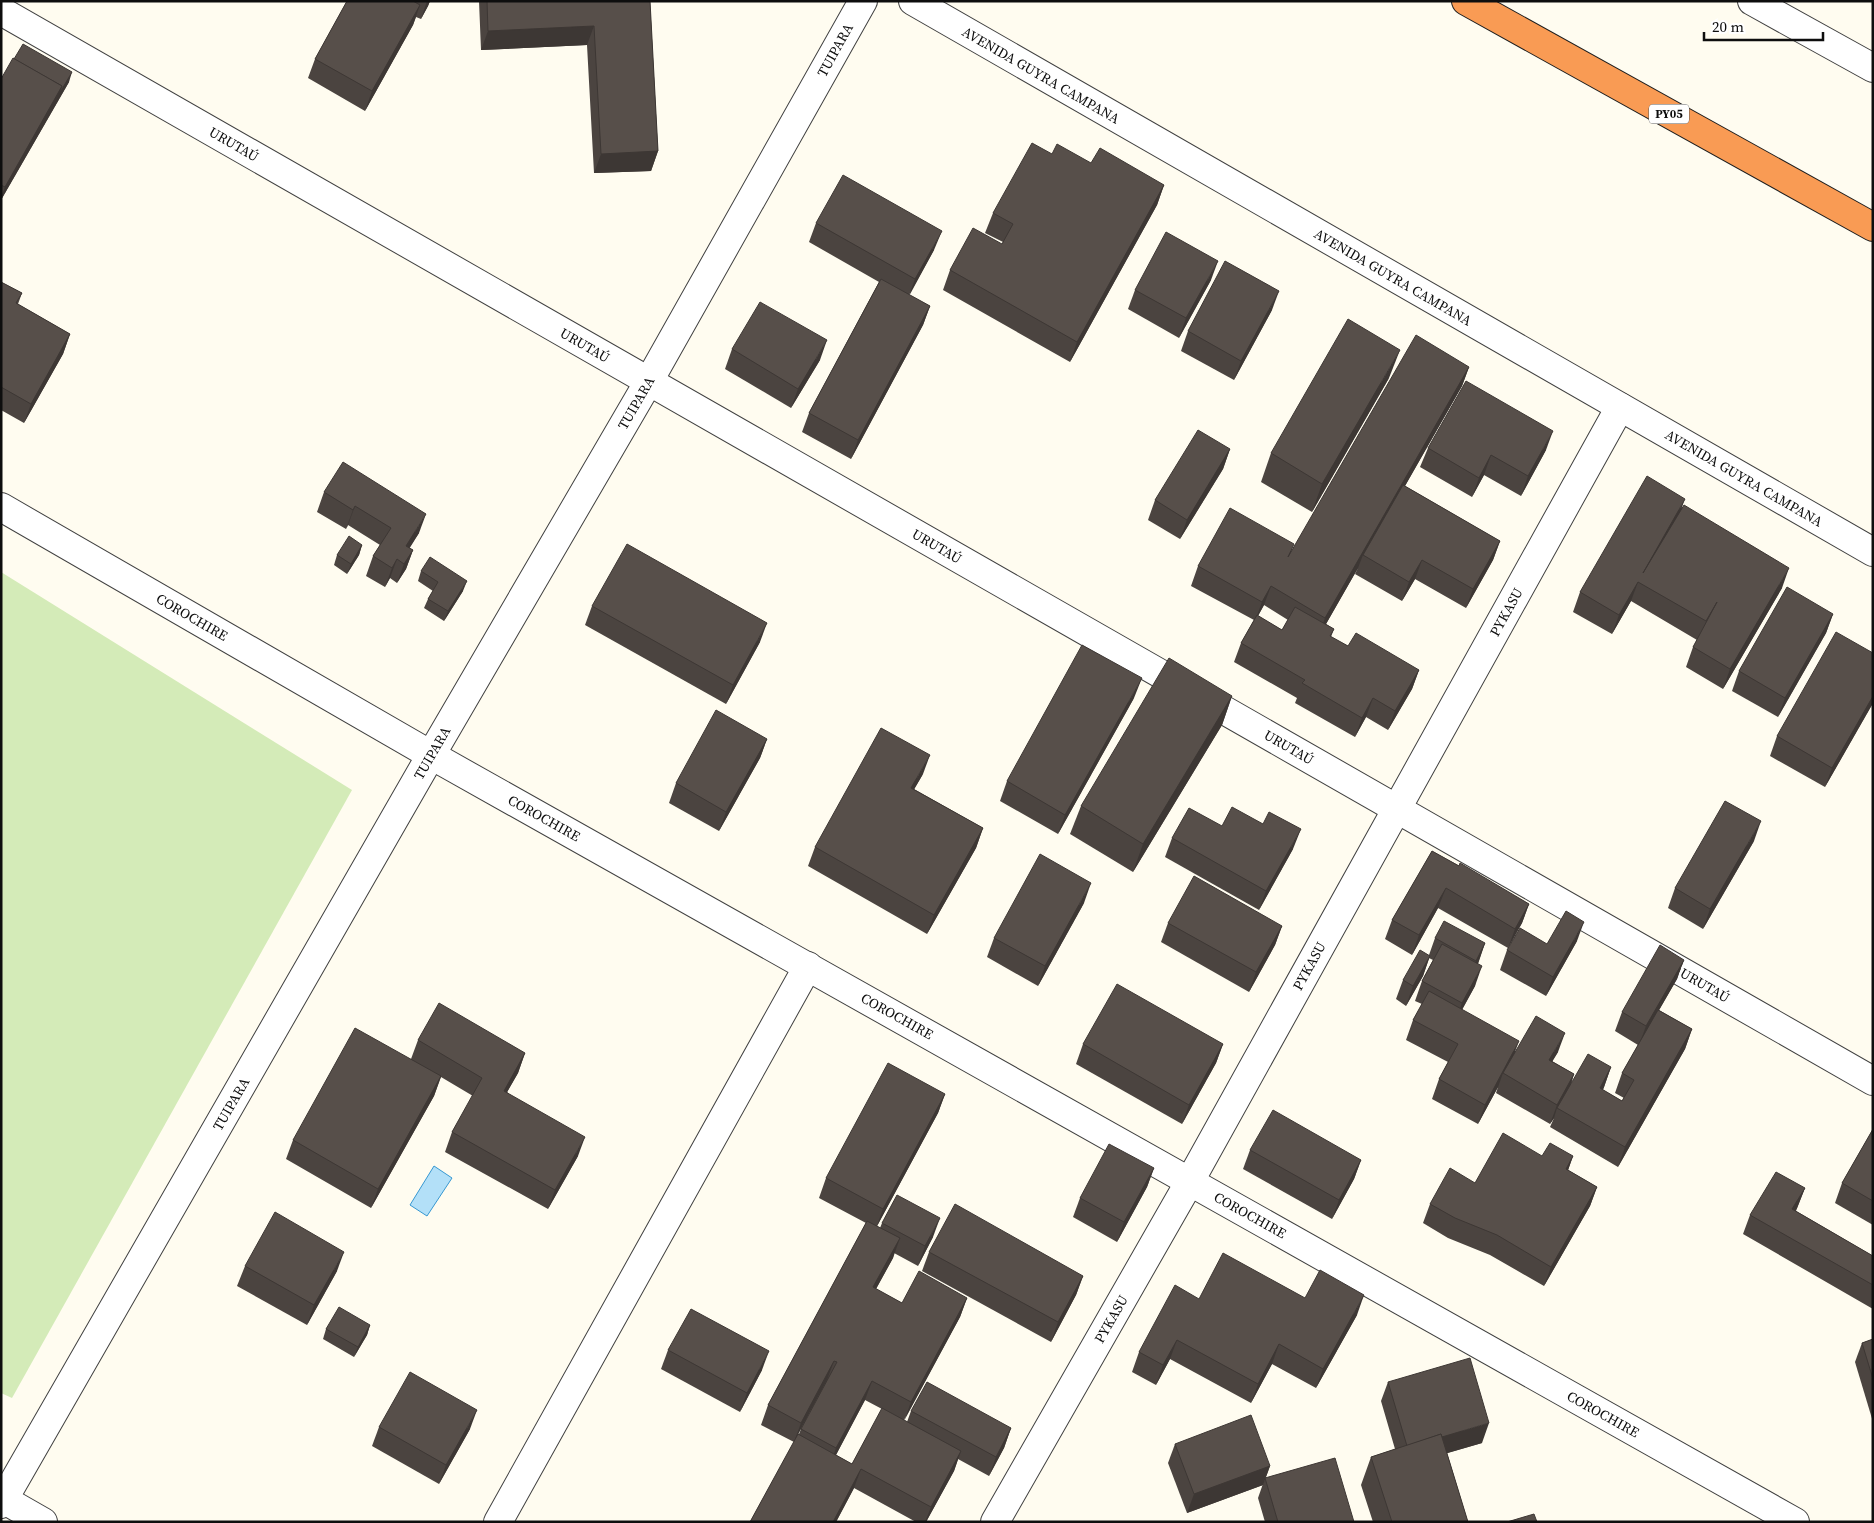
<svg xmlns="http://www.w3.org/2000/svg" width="1874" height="1523" viewBox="0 0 1874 1523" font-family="'Source Serif 4',serif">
<rect width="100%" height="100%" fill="#fffcf0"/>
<!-- green -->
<path fill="#d4ebb8" d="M1 572 352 790 12 1398 1 1393Z"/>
<!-- water -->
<path fill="#b3e0f8" stroke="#3798d2" d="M434 1166 452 1178 427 1216 410 1205Z"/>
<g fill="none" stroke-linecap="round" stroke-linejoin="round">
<defs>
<g id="minor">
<path d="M913 1 1873 552"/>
<path d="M1752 1 1873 68"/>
<path d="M1 11 1873 1081"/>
<path d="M1 507 431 755 1795 1522"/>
<path d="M1 1498 43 1522"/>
<path d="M1 1504 431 755 649 381 863 1"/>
<path d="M498 1522 808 966"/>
<path d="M995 1522 1190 1181 1620 407"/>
</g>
<path id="highway" d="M1466 1 1873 227"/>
</defs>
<!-- minor casing -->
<use href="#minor" stroke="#414141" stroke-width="30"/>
<!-- highway casing -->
<use href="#highway" stroke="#1f1f1f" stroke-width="30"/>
<!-- minor -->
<use href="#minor" stroke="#fff" stroke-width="28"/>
<!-- highway -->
<use href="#highway" stroke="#f99b54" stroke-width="28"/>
</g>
<!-- wall -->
<g fill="#4b4440" fill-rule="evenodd">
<path d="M347 1H430L428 6 421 19 416 17 413 25 365 111 308 78 315 59Z"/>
<path d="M479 1H650L658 151 651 171 594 173 587 45 481 50Z"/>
<path d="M1 79 69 82 1 200Z"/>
<path d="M1091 163 1164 185 1157 205 1070 362 943 290 950 270 1002 244 1003 242 985 233 993 213Z"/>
<path d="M816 223 934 250 909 295 930 306 923 325 851 459 802 432 809 413 879 282 809 242Z"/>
<path d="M1211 280 1179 338 1128 309 1135 290Z"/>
<path d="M1 282 22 293 18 304 70 334 63 354 24 423 1 410Z"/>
<path d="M1272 310 1234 380 1181 351 1188 331Z"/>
<path d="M732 349 820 360 791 408 725 369Z"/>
<path d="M1469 367 1462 386 1405 486 1500 541 1493 560 1466 608 1415 579 1402 601 1355 574 1358 568 1326 624 1334 629 1331 637 1348 646 1419 670 1412 689 1388 730 1366 717 1355 737 1295 703 1297 698 1234 662 1241 643 1254 620 1191 586 1198 566 1291 551ZM1264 605 1288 620 1282 630 1258 616Z"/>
<path d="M1389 378 1312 512 1261 482 1271 453Z"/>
<path d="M1428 448 1546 450 1521 496 1484 475 1472 497 1420 467Z"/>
<path d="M1230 449 1223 469 1180 539 1148 520 1155 500Z"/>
<path d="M324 492 419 533 409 548 413 550 406 569 397 583 390 578 385 587 366 576 373 556 380 545 348 525 346 529 317 512Z"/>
<path d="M1682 507 1782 588 1723 689 1686 667 1693 647 1697 640 1631 601 1612 634 1573 612 1580 592Z"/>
<path d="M362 545 359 555 347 574 334 565 337 555Z"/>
<path d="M421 571 463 591 444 621 424 608 428 599 433 591 418 581Z"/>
<path d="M592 606 760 642 726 704 585 625Z"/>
<path d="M1833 614 1826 633 1778 717 1732 691 1739 671Z"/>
<path d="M1873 653V703L1825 787 1770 756 1777 736Z"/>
<path d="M1232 696 1222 725 1133 872 1070 834 1081 806Z"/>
<path d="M1134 698 1058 834 1000 801 1007 781Z"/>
<path d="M767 739 760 758 719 831 669 803 676 783Z"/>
<path d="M923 774 914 789 983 828 976 848 927 934 808 866 815 847Z"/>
<path d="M1222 826 1293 849 1259 910 1165 857 1172 838Z"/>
<path d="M1754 841 1703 929 1668 908 1675 888Z"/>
<path d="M1432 851 1529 904 1522 923 1508 948 1438 908 1412 955 1385 939 1392 920Z"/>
<path d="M1084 903 1038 986 987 957 994 938Z"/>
<path d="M1168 923 1282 926 1275 945 1249 992 1161 942Z"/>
<path d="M1435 938 1485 943 1478 964 1475 986 1462 1010 1515 1052H1558L1552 1061 1574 1074 1571 1085 1611 1067 1603 1090 1622 1101 1624 1098 1615 1093 1622 1073 1638 1045 1615 1031 1622 1012 1684 960 1677 979 1659 1010 1692 1029 1685 1049 1618 1167 1550 1127 1554 1118 1550 1124 1496 1093 1498 1087 1478 1124 1432 1099 1439 1079 1448 1062 1406 1040 1413 1020 1422 1004 1415 1001 1422 981 1433 960 1429 958 1423 976 1406 1006 1396 999 1403 980 1429 955Z"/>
<path d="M1577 941 1546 996 1500 970 1507 950 1547 944Z"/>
<path d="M418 1040 525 1053 518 1073 507 1092 578 1156 548 1209 445 1152 452 1132 473 1096 441 1077 434 1096 371 1208 286 1159 293 1140 411 1059Z"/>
<path d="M1083 1044H1223L1216 1063 1182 1124 1076 1064Z"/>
<path d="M945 1094 938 1113 877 1226 880 1228 882 1223 933 1237 918 1266 894 1253 893 1258 876 1289 902 1303 967 1298 960 1317 904 1420 907 1422 911 1411 1011 1428 1004 1448 989 1476 958 1459 954 1471 926 1522H916L854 1488 836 1522H750L794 1442 761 1425 768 1405 866 1223 819 1198 826 1178ZM827 1380 801 1429 799 1434H798ZM865 1400 882 1409 852 1464 836 1455Z"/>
<path d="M1873 1129V1225L1835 1203 1842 1183Z"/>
<path d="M1250 1150 1361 1160 1354 1179 1332 1219 1243 1169Z"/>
<path d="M1542 1156H1573L1568 1170 1597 1187 1590 1206 1544 1286 1490 1255 1448 1238 1423 1223 1430 1204 1475 1183Z"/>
<path d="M1154 1168 1147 1187 1117 1242 1073 1217 1080 1198Z"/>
<path d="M1805 1188 1796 1211 1873 1256V1309L1743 1234 1750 1215Z"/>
<path d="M929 1252 1083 1276 1076 1295 1051 1342 922 1271Z"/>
<path d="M245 1266 337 1271 307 1325 237 1286Z"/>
<path d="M1305 1298 1357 1315 1316 1388 1272 1364 1251 1403 1170 1359 1156 1385 1132 1372 1139 1352 1199 1299Z"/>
<path d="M370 1325 367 1335 354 1357 323 1339 326 1329Z"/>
<path d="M1873 1339V1422L1855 1362 1862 1343Z"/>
<path d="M668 1350 762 1370 740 1412 661 1369Z"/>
<path d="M1388 1382 1482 1443 1447 1453 1468 1522H1373L1361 1485 1371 1457 1395 1449 1381 1401Z"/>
<path d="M379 1427 470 1429 439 1484 372 1446Z"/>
<path d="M1175 1444 1270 1466 1263 1485 1187 1513 1168 1463Z"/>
<path d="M1265 1478 1354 1522H1265L1258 1498Z"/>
</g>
<!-- shaded-wall -->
<g fill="#3d3734">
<path d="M427 1H430L428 6 421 19Z"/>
<path d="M420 5 413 25 365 111 372 91Z"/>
<path d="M594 26 587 45 481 50 488 31Z"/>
<path d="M72 72 69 82 1 200V197L5 187 62 86Z"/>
<path d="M658 151 651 171 594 173 601 154Z"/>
<path d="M1164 185 1157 205 1070 362 1077 342Z"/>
<path d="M942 231 934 250 908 298 915 279Z"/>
<path d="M1218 261 1211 280 1179 338 1186 318Z"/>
<path d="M1279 291 1272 310 1234 380 1241 361Z"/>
<path d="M930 306 923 325 851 459 858 440Z"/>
<path d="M70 334 63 354 24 423 31 404Z"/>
<path d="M827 340 820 360 791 408 798 389Z"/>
<path d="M1400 350 1389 378 1312 512 1322 484Z"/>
<path d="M1469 367 1462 386 1365 556 1363 555 1358 568 1318 638 1325 618Z"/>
<path d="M1553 431 1546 450 1521 496 1528 476Z"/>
<path d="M1230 449 1223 469 1180 539 1187 520Z"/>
<path d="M1491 455 1484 475 1472 497 1479 478Z"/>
<path d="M1685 499 1678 518 1643 573Z"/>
<path d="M355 506 348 525 346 529 353 510Z"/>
<path d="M426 514 419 533 401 562 406 546Z"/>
<path d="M1500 541 1493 560 1466 608 1473 589Z"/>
<path d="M362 545 359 555 347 574 351 564Z"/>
<path d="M413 550 406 569 397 583 404 564Z"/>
<path d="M397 559 390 578 385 587 392 568Z"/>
<path d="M1422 560 1415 579 1402 601 1409 582Z"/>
<path d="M1789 568 1782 588 1723 689 1730 669Z"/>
<path d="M467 581 463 591 444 621 448 611Z"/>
<path d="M1638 582 1631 601 1612 634 1619 615Z"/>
<path d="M1271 586 1264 605 1255 621 1262 602Z"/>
<path d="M1833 614 1826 633 1778 717 1785 698Z"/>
<path d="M767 623 760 642 726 704 733 685Z"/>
<path d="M1419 670 1412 689 1388 730 1395 711Z"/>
<path d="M1142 678 1134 698 1058 834 1065 815Z"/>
<path d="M1232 696 1222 725 1133 872 1143 844Z"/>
<path d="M1873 696V703L1825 787 1832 768Z"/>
<path d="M1373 698 1366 717 1355 737 1362 718Z"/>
<path d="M767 739 760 758 719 831 726 812Z"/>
<path d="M930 755 923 774 904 807 911 788Z"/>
<path d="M1761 821 1754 841 1703 929 1710 909Z"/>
<path d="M983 828 976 848 927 934 934 915Z"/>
<path d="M1301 829 1293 849 1259 910 1266 891Z"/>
<path d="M1091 883 1084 903 1038 986 1045 966Z"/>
<path d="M1446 888 1438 908 1412 955 1419 935Z"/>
<path d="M1529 904 1522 923 1508 948 1515 929Z"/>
<path d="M1584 922 1577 941 1546 996 1553 977Z"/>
<path d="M1282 926 1275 945 1249 992 1256 972Z"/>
<path d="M1485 943 1478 963 1469 980 1476 961Z"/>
<path d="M1430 956 1423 976 1406 1006 1413 986Z"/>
<path d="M1684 960 1677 979 1639 1045 1646 1026Z"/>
<path d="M1482 966 1475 986 1455 1022 1462 1003Z"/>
<path d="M1692 1029 1685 1049 1618 1167 1625 1147Z"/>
<path d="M1565 1033 1558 1052 1542 1079 1549 1060Z"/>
<path d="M1519 1041 1512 1060 1503 1073 1498 1087 1478 1124 1485 1105Z"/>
<path d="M1223 1044 1216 1063 1182 1124 1189 1105Z"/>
<path d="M525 1053 518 1073 497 1110 504 1091Z"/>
<path d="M1611 1067 1604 1087 1593 1108 1600 1088Z"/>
<path d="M1574 1074 1567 1094 1557 1108 1554 1118 1550 1124 1557 1105Z"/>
<path d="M441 1076 434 1096 371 1208 378 1189Z"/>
<path d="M945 1094 938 1113 876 1228 883 1209Z"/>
<path d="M585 1137 578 1156 548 1209 555 1190Z"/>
<path d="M1573 1156 1566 1176V1169Z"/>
<path d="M1361 1160 1354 1179 1332 1219 1339 1200Z"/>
<path d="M1154 1168 1147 1187 1117 1242 1124 1222Z"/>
<path d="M1597 1187 1590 1206 1544 1286 1551 1267Z"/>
<path d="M1805 1188 1797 1208 1785 1228 1792 1209Z"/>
<path d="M940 1218 933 1237 918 1266 925 1246Z"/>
<path d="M900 1238 893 1258 866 1307 873 1287Z"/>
<path d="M344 1252 337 1271 307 1325 314 1305Z"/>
<path d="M1083 1276 1076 1295 1051 1342 1058 1322Z"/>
<path d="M1364 1295 1357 1315 1316 1388 1323 1369Z"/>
<path d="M967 1298 960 1317 904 1421 911 1402Z"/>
<path d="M370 1325 367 1335 354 1357 358 1347Z"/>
<path d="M1177 1340 1170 1359 1156 1385 1163 1365Z"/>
<path d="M1279 1344 1272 1364 1251 1403 1258 1384Z"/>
<path d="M769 1351 762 1370 740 1412 747 1393Z"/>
<path d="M834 1361 827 1380 794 1442 801 1423Z"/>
<path d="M872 1381 865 1400 829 1468 836 1448Z"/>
<path d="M477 1410 470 1429 439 1484 446 1465Z"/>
<path d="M1489 1423 1482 1443 1400 1467 1407 1447Z"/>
<path d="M1011 1428 1004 1448 989 1476 996 1457Z"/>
<path d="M961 1451 954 1471 926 1522H925L931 1507Z"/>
<path d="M1270 1466 1263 1485 1187 1513 1194 1494Z"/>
<path d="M861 1469 854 1488 836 1522H833Z"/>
</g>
<!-- building -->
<g fill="#574f4a" stroke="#3d3734">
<path d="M347 1H413L420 5 372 91 315 59Z"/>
<path d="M487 1H650L658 151 601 154 594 26 488 31Z"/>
<path d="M23 44 72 72 58 96 62 86 14 59Z"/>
<path d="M13 58 62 86 5 187 1 185V79Z"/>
<path d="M1032 143 1052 154 1057 144 1091 163 1100 148 1164 185 1077 342 950 270 973 228 1002 244 1013 224 993 213Z"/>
<path d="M843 175 942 231 915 279 816 223Z"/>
<path d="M1166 232 1218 261 1186 318 1135 290Z"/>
<path d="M1225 261 1279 291 1241 361 1188 331Z"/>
<path d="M881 279 930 306 858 440 809 413Z"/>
<path d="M1 282 22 293 16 303 70 334 31 404 1 387Z"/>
<path d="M760 302 827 340 798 389 732 349Z"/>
<path d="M1348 319 1400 350 1322 484 1271 453Z"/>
<path d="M1416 335 1469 367 1325 618 1271 586 1262 602 1198 566 1230 508 1294 544 1288 557Z"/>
<path d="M1466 381 1553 431 1528 476 1491 455 1479 478 1428 448Z"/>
<path d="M1198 430 1230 449 1187 520 1155 500Z"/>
<path d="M343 462 426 514 406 546 413 550 404 564 397 559 392 568 373 556 391 528 355 506 353 510 324 492Z"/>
<path d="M1647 476 1685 499 1643 573 1684 505 1789 568 1730 669 1693 647 1717 602 1706 621 1638 582 1619 615 1580 592Z"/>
<path d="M1403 485 1500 541 1473 589 1422 560 1409 582 1363 555Z"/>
<path d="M349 536 362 545 351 564 337 555Z"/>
<path d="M627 544 767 623 733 685 592 606Z"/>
<path d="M430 557 467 581 448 611 428 599 438 582 421 571Z"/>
<path d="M1787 587 1833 614 1785 698 1739 671Z"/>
<path d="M1295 607 1334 629 1330 636 1348 646 1356 633 1419 670 1395 711 1373 698 1362 718 1302 683 1305 680 1241 643 1257 615 1282 630Z"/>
<path d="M1836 632 1873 653V696L1832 768 1777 736Z"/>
<path d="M1082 645 1142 678 1065 815 1007 781Z"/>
<path d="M1169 658 1232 696 1143 844 1081 806Z"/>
<path d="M716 710 767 739 726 812 676 783Z"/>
<path d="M881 728 930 755 911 788 983 828 934 915 815 847Z"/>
<path d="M1725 801 1761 821 1710 909 1675 888Z"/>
<path d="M1232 807 1263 824 1269 812 1301 829 1266 891 1172 838 1189 808 1222 826Z"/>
<path d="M1432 851 1459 866 1460 863 1529 904 1515 929 1446 888 1419 935 1392 920Z"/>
<path d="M1040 854 1091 883 1045 966 994 938Z"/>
<path d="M1194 876 1282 926 1256 972 1168 923Z"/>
<path d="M1566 911 1584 922 1553 977 1507 950 1520 928 1547 944Z"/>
<path d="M1444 921 1485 943 1476 961 1435 938Z"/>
<path d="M1442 944 1482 966 1462 1003 1422 981Z"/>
<path d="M1660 945 1684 960 1646 1026 1622 1012Z"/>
<path d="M1420 950 1430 956 1413 986 1403 980Z"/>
<path d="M1117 984 1223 1044 1189 1105 1083 1044Z"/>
<path d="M1429 991 1519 1041 1485 1105 1439 1079 1458 1044 1413 1020Z"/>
<path d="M439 1003 525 1053 504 1091 585 1137 555 1190 452 1132 482 1078 418 1040Z"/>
<path d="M1658 1010 1692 1029 1625 1147 1557 1108 1588 1054 1611 1067 1600 1088 1622 1101 1634 1080 1622 1073Z"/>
<path d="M1536 1016 1565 1033 1549 1060 1574 1074 1557 1105 1503 1073Z"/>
<path d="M355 1028 441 1076 378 1189 293 1140Z"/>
<path d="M888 1063 945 1094 883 1209 826 1178Z"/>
<path d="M1273 1110 1361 1160 1339 1200 1250 1150Z"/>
<path d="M1873 1129V1201L1842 1183Z"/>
<path d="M1503 1133 1542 1156 1550 1143 1573 1156 1566 1169 1597 1187 1551 1267 1497 1235 1455 1218 1430 1204 1450 1168 1475 1183Z"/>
<path d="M1109 1144 1154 1168 1124 1222 1080 1198Z"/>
<path d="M1776 1172 1805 1188 1792 1209 1873 1256V1285L1750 1215Z"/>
<path d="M897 1195 940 1218 925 1246 882 1223Z"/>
<path d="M955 1204 1083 1276 1058 1322 929 1252Z"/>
<path d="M275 1212 344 1252 314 1305 245 1266Z"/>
<path d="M867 1221 900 1238 873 1287 902 1303 919 1271 967 1298 911 1402 872 1381 836 1448 801 1429 837 1362 834 1361 801 1423 768 1405Z"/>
<path d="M1223 1253 1305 1298 1320 1270 1364 1295 1323 1369 1279 1344 1258 1384 1177 1340 1163 1365 1139 1352 1175 1285 1199 1299Z"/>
<path d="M339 1307 370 1325 358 1347 326 1329Z"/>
<path d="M691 1309 769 1351 747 1393 668 1350Z"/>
<path d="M1873 1339V1379L1862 1343Z"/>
<path d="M1470 1358 1489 1423 1442 1437 1441 1434 1407 1446 1388 1382Z"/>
<path d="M410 1372 477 1410 446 1465 379 1427Z"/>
<path d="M927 1382 1011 1428 996 1457 911 1411Z"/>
<path d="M882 1408 961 1451 931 1507 861 1469 833 1522H750L798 1434 852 1464Z"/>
<path d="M1251 1415 1270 1466 1194 1494 1175 1444Z"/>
<path d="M1441 1434 1468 1522H1392L1371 1457Z"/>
<path d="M1335 1458 1354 1522H1278L1265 1478Z"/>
<path d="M1534 1514 1537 1522H1507Z"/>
</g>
<g text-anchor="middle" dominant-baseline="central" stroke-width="5" stroke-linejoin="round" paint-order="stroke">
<!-- shield labels -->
<rect fill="#fff" stroke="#565656" stroke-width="1" x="1649" y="104.5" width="40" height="19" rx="4"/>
<g font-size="12" font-weight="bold" fill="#0e0e0e">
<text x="1669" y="114">PY05</text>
</g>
<!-- street labels -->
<g font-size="14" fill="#0e0e0e" stroke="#fff">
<text transform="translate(835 50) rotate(-61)">TUIPARA</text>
<text transform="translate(1041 75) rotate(30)">AVENIDA GUYRA CAMPANA</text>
<text transform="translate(234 144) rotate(30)">URUTAÚ</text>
<text transform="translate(1393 277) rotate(30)">AVENIDA GUYRA CAMPANA</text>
<text transform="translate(585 345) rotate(30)">URUTAÚ</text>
<text transform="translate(636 403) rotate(-60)">TUIPARA</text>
<text transform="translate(1744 478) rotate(30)">AVENIDA GUYRA CAMPANA</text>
<text transform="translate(937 546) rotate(30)">URUTAÚ</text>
<text transform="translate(1506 612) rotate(-61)">PYKASU</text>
<text transform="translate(192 617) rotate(30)">COROCHIRE</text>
<text transform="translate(1289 747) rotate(30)">URUTAÚ</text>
<text transform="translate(432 753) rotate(-60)">TUIPARA</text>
<text transform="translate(544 818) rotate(29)">COROCHIRE</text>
<text transform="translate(1309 966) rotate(-61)">PYKASU</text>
<text transform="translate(1705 985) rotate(30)">URUTAÚ</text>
<text transform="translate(897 1016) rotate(29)">COROCHIRE</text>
<text transform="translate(231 1104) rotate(-60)">TUIPARA</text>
<text transform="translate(1250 1215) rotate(29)">COROCHIRE</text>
<text transform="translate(1111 1319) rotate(-60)">PYKASU</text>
<text transform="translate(1603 1414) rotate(29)">COROCHIRE</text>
</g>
</g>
<!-- border -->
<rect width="1874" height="1523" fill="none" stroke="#0e0e0e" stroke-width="5"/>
<!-- scale -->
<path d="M1704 32v8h119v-8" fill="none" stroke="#0e0e0e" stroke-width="2.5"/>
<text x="1712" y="32" font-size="15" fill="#0e0e0e" stroke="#ffffff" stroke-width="4" paint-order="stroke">20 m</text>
</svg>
